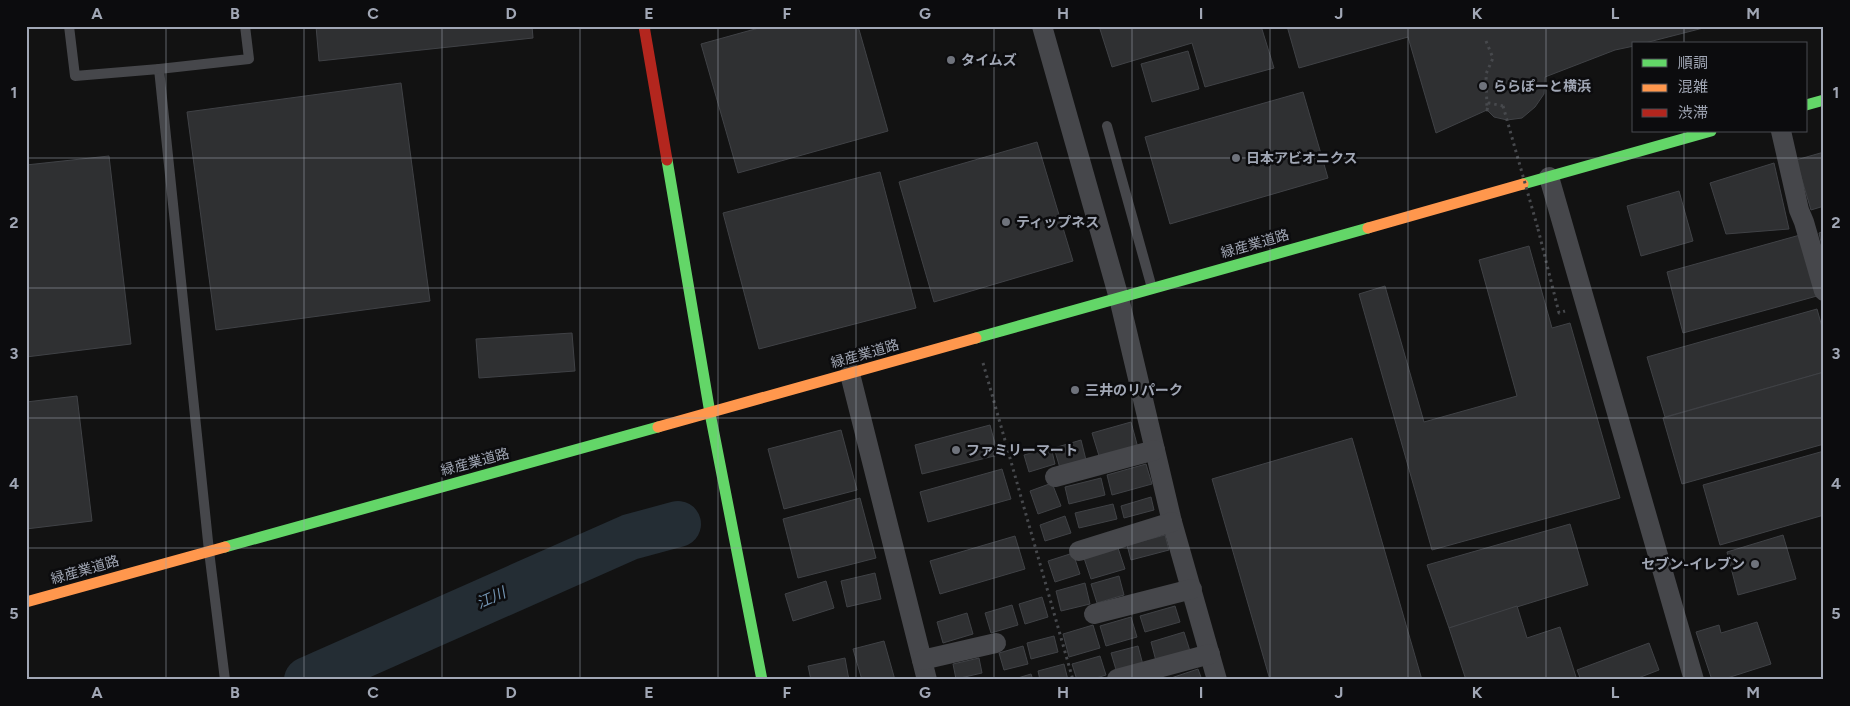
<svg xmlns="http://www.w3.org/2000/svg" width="1850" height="706" viewBox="0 0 1850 706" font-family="Figtree,'Noto Sans JP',sans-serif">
<rect width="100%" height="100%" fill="#121212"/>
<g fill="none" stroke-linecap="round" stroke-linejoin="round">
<!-- river -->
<path stroke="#242d34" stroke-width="46" d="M307 680 630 537 678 524"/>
</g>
<!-- building -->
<g fill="#2f3032" stroke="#404246">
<path d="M316 26H532L533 38 319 61Z"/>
<path d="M766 26H858L888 131 738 173 701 44Z"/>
<path d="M1099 26H1261L1274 68 1205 87 1192 43 1112 67Z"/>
<path d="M1287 26H1711L1641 44H1634V46L1615 50 1545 77 1544 94 1535 107 1522 118 1507 120 1494 117 1487 110 1436 133 1408 37 1299 68Z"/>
<path d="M1188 51 1199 89 1152 102 1141 64Z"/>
<path d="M401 83 430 301 216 330 187 112Z"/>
<path d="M1303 92 1328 178 1170 224 1145 137Z"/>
<path d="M1037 142 1073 261 934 302 899 182Z"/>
<path d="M1824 152V206L1811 210 1796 160Z"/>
<path d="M109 156 131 344 26 357V165Z"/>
<path d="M1774 163 1789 229 1726 234 1710 183Z"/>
<path d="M880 172 916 308 759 349 723 213Z"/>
<path d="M1679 191 1693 241 1641 256 1627 206Z"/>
<path d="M1824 231V255L1819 233Z"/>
<path d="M1800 235 1817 296 1683 333 1667 272Z"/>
<path d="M1529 246 1552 328 1570 323 1620 498 1432 550 1359 294 1385 286 1424 422 1517 396 1479 260Z"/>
<path d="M1817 309 1824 334V372L1665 417 1647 357Z"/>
<path d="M572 333 575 371 479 378 476 339Z"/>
<path d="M1824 372V444L1682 484 1663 418Z"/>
<path d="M77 396 92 521 26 529V402Z"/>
<path d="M1131 422 1138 448 1100 459 1092 433Z"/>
<path d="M990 425 998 455 922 474 915 445Z"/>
<path d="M841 430 857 490 784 509 768 449Z"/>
<path d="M1352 438 1422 680H1270L1212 479Z"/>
<path d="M1081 440 1086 460 1060 468 1054 448Z"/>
<path d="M1051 447 1055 464 1029 472 1024 455Z"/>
<path d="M1824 451V515L1720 545 1703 485Z"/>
<path d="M1146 464 1152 484 1112 495 1107 475Z"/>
<path d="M1002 469 1011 499 928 522 920 492Z"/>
<path d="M1101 478 1105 495 1069 504 1065 487Z"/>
<path d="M1052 483 1061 506 1038 514 1030 491Z"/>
<path d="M1151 497 1154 510 1124 518 1121 506Z"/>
<path d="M860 498 876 558 798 578 783 519Z"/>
<path d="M1113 504 1117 519 1079 528 1075 513Z"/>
<path d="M1065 516 1071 533 1045 541 1040 525Z"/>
<path d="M1570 524 1588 585 1449 628 1427 565Z"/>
<path d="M1165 535 1169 550 1131 560 1127 545Z"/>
<path d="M1783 535 1796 579 1738 595 1727 552Z"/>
<path d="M1015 536 1025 569 940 594 930 561Z"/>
<path d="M1118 548 1125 569 1091 579 1084 558Z"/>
<path d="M1073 553 1080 574 1055 582 1048 561Z"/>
<path d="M875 573 881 599 847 607 841 581Z"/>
<path d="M1119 576 1124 595 1097 603 1091 584Z"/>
<path d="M826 581 834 608 793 621 785 594Z"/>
<path d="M1085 583 1090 604 1061 611 1056 591Z"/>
<path d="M1042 597 1048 617 1025 624 1019 604Z"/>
<path d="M1012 605 1018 625 991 633 985 613Z"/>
<path d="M1175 606 1180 622 1145 632 1140 616Z"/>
<path d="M1517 606 1527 638 1560 627 1577 680H1466L1449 628Z"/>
<path d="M967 613 973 634 943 643 937 622Z"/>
<path d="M1131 617 1137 637 1106 646 1100 626Z"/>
<path d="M1757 622 1771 664 1721 680H1712L1696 632 1719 625 1721 633Z"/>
<path d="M1093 625 1100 648 1069 657 1063 634Z"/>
<path d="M1184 632 1190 651 1156 661 1151 642Z"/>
<path d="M1054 636 1058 652 1031 659 1027 643Z"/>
<path d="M884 641 895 680H862L853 649Z"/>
<path d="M1649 643 1659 670 1633 680H1581L1577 670Z"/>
<path d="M1023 646 1028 664 1004 670 999 653Z"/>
<path d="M1138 646 1143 665 1117 673 1111 653Z"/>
<path d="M1100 656 1106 675 1090 680H1077L1072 664Z"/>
<path d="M845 658 849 680H811L808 666Z"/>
<path d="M979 658 982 673 956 679 953 664Z"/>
<path d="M1064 664 1068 680H1040L1038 671Z"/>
<path d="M1198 669 1202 680H1172L1171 678Z"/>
<path d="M1031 674 1033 680H1011Z"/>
</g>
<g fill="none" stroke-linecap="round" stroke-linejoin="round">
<!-- path -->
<g stroke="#47494d" stroke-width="3" stroke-dasharray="2.5 4" stroke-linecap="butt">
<path d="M1486 41 1493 58 1486 74 1487 110 1489 103 1503 106"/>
<path d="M1538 229 1559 313 1565 311"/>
<path d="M983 363 1073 680"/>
</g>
<!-- lane -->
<g stroke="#46474b" stroke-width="10">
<path d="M69 26 75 76 159 69 209 551 225 680"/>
<path d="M159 69 249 59 245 26"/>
<path d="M1107 126 1152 288"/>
</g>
<!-- street -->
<g stroke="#46474b" stroke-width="20">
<path d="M1042 26 1119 298 1172 522 1217 680"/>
<path d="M1781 131 1799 210 1804 222 1824 291"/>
<path d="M1549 177 1694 680"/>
<path d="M850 374 927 680"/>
<path d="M1055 477 1155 450"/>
<path d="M1079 551 1172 522"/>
<path d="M1094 614 1192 589"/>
<path d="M922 660 996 643"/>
<path d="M1117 679 1210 654"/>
</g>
<!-- fast -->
<g stroke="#63d668" stroke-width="11">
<path d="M1806 105 1824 100"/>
<path d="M667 160 710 413 762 680"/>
<path d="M1523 184 1711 131"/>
<path d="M976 338 1368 228"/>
<path d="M225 547 658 427"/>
</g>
<!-- slow -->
<g stroke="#ff974d" stroke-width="11">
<path d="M1368 228 1523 184"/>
<path d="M658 427 976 338"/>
<path d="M26 602 225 547"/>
</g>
<!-- jam -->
<path stroke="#b3261e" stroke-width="11" d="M644 26 667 160"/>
<!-- path-bridge -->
<path stroke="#47494d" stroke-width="3" stroke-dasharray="2.5 4" stroke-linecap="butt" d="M1503 106 1538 229"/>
</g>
<!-- grid -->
<path fill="none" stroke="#a1a7b5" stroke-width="1" stroke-opacity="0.55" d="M166 26V680M304 26V680M442 26V680M580 26V680M718 26V680M856 26V680M994 26V680M1132 26V680M1270 26V680M1408 26V680M1546 26V680M1684 26V44M1684 131V680M26 158H1824M26 288H1824M26 418H1824M26 548H1824"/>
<!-- markers -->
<g fill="#6f737c" stroke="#0c0c0e" stroke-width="2">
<circle cx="951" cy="60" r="5"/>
<circle cx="1483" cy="86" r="5"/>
<circle cx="1236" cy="158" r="5"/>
<circle cx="1006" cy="222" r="5"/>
<circle cx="1075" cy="390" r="5"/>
<circle cx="956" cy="450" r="5"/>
<circle cx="1755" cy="564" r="5"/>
</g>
<g text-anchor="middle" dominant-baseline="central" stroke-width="5" stroke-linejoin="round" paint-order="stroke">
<!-- poi labels -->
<g font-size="14" font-weight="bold" fill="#a1a7b5" stroke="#0c0c0e" text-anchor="start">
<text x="961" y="60">タイムズ</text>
<text x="1493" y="86">ららぽーと横浜</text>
<text x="1246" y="158">日本アビオニクス</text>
<text x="1016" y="222">ティップネス</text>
<text x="1085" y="390">三井のリパーク</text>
<text x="966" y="450">ファミリーマート</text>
<text x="1745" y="564" text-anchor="end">セブン-イレブン</text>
</g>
<!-- street labels -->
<g font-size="14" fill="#a1a7b5" stroke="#0c0c0e">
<text transform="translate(1255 244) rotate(-16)">緑産業道路</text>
<text transform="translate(865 354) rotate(-16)">緑産業道路</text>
<text transform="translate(475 462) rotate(-15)">緑産業道路</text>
<text transform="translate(85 570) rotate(-16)">緑産業道路</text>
</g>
<!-- water labels -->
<g font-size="15" font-style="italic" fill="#7496b4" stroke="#0c0c0e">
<text transform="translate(491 598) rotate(-24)">江川</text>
</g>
</g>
<!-- border -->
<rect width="1850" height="706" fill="none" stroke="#0c0c0e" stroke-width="55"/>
<!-- legend -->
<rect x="1632" y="42" width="175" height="90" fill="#0c0c0e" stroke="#484a51"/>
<rect x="1642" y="59" width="25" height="8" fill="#63d668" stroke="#484a51"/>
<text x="1678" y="68" font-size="15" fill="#a1a7b5">順調</text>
<rect x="1642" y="84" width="25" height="8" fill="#ff974d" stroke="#484a51"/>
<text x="1678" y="92" font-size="15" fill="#a1a7b5">混雑</text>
<rect x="1642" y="109" width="25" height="8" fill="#b3261e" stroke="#484a51"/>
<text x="1678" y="118" font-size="15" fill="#a1a7b5">渋滞</text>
<rect x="28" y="28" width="1794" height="650" fill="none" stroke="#a1a7b5" stroke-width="2"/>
<g font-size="16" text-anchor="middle" font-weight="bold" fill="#a1a7b5">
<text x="97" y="19">A</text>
<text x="235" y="19">B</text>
<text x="373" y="19">C</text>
<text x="511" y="19">D</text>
<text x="649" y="19">E</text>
<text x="787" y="19">F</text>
<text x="925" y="19">G</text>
<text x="1063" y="19">H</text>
<text x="1201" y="19">I</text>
<text x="1339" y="19">J</text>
<text x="1477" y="19">K</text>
<text x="1615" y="19">L</text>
<text x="1753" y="19">M</text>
<text x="14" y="98">1</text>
<text x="1836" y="98">1</text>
<text x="14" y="228">2</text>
<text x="1836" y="228">2</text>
<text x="14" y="359">3</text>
<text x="1836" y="359">3</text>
<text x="14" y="489">4</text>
<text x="1836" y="489">4</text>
<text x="14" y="619">5</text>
<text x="1836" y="619">5</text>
<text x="97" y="698">A</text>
<text x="235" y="698">B</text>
<text x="373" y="698">C</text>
<text x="511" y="698">D</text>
<text x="649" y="698">E</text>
<text x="787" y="698">F</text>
<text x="925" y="698">G</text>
<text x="1063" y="698">H</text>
<text x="1201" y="698">I</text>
<text x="1339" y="698">J</text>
<text x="1477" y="698">K</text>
<text x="1615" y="698">L</text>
<text x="1753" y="698">M</text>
</g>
</svg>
